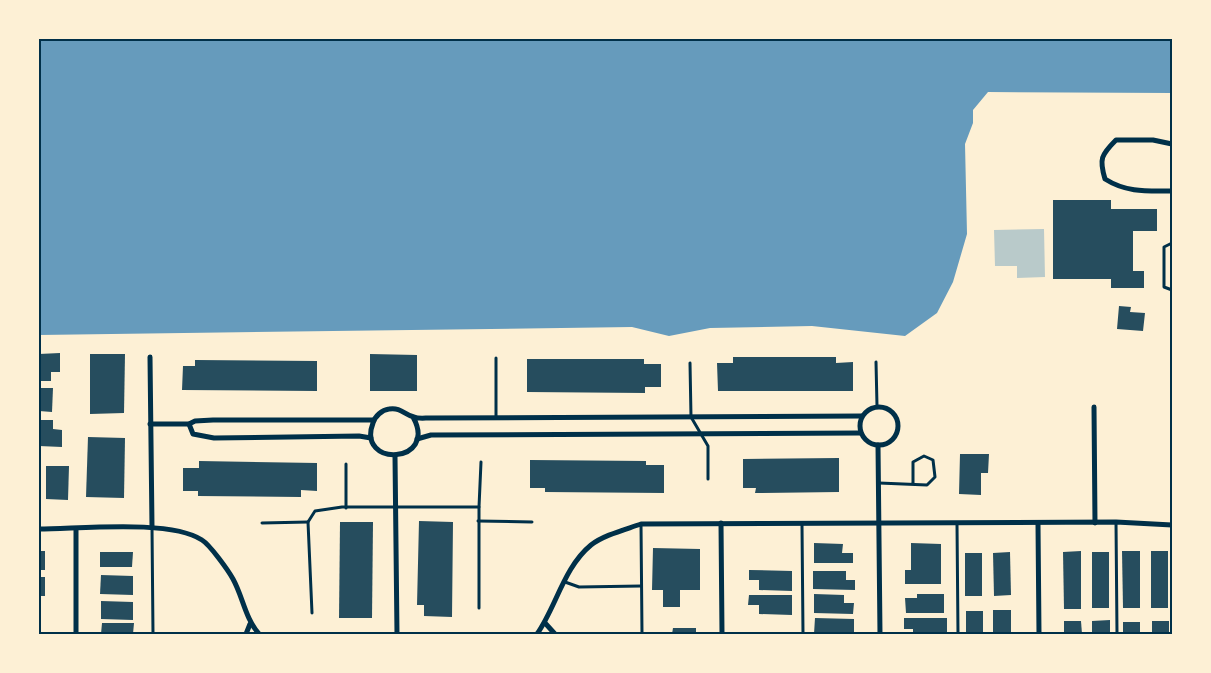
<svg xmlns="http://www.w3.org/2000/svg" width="1211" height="673" viewBox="0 0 1211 673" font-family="Barlow,sans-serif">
<rect width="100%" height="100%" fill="#fdf0d5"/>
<!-- green -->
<path fill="#b9caca" d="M1044 229 1045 277 1017 278V266H995L994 230Z"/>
<!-- water -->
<path fill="#669bbc" d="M39 39H1172V93L988 92 973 110V123L965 144 967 234 953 282 937 313 905 336 812 326 710 328 669 336 632 327 39 335Z"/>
<!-- building -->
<g fill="#264d5e">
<path d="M1053 200H1111V209H1157V231H1133V271H1144V288H1111V279H1053Z"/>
<path d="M1119 306 1131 307 1130 312 1145 313 1143 331 1117 329Z"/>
<path d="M60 353V372H51V381H39V354Z"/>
<path d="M90 354H125L124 413 90 414Z"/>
<path d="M370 354 417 355V391H370Z"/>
<path d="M733 357H836V363L853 362V391H718L717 363H733Z"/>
<path d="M527 359H644V364H661V387H645V393L527 392Z"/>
<path d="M195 360 317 361V391L182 390 183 366H195Z"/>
<path d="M39 388H53L52 412 39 411Z"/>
<path d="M39 420H53V429L62 430V447L39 446Z"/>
<path d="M88 437 125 438 124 498 86 497Z"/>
<path d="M960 454H989L988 473H981V495L959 494Z"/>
<path d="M839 458V492L755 493 756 488H743V459Z"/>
<path d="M530 460 646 461V465H664V493L545 492V488H530Z"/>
<path d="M199 461 317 463V491L301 490V497L198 496V491H183V468H199Z"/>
<path d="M46 466H69L68 500 46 499Z"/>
<path d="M419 521 453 522 452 617 424 616V605H417Z"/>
<path d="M340 522H373L372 618H339Z"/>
<path d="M814 543 843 544 842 553H853V563H814Z"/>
<path d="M911 543 941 544V584H905V570H911Z"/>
<path d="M653 548 700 549V590H680V607H663V590H652Z"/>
<rect x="39" y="551" width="6" height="19"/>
<path d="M1081 551V609H1064L1063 552Z"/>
<path d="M1122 551H1140V608H1123Z"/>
<rect x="1151" y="551" width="17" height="57"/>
<path d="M100 552H133L132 567H100Z"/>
<path d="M1010 552 1011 595 994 596 993 553Z"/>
<rect x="1092" y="552" width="17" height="56"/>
<rect x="965" y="553" width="17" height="43"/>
<path d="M749 570 792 571V591L759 590V580H749Z"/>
<path d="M813 571H846V580H855V590L813 589Z"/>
<path d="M101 575 133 576V595L100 594Z"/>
<rect x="39" y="577" width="6" height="19"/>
<path d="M814 594 844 595V603H854L853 614 814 613Z"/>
<path d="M917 594H944V613H906L905 598H917Z"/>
<path d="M749 595H792V615L759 614V605H748Z"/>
<path d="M101 601 133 602V620L101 619Z"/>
<rect x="993" y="610" width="18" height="24"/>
<rect x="966" y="611" width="17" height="23"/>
<path d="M815 618 854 619V634H814Z"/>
<path d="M904 618H947V634H913V629H904Z"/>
<path d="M1110 620V634H1092V621Z"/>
<path d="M1064 621H1081L1082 634H1064Z"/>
<rect x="1152" y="621" width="17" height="13"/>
<rect x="1123" y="622" width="17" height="12"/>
<path d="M102 623H134L133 634H101Z"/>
<path d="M673 628H696V634H672Z"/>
</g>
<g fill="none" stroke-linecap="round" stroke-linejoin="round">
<!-- service -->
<g stroke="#003049" stroke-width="3">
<path d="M1172 243 1164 247V287L1172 290"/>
<path d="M876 362 877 406"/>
<path d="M690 363 691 417 708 446V479"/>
<path d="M496 417V358"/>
<path d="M346 464V508"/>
<path d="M879 483 927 485 935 477 933 460 924 456 913 462V484"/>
<path d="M479 507 481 462"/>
<path d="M478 521 532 522"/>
<path d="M1116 522 1117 634"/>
<path d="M262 523 308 522"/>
<path d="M641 524 642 634"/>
<path d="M957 524 958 634"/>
<path d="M802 525 803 634"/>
<path d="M152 527 153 634"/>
<path d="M565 582 579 587 641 586"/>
<path d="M312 613 308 522 315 511 342 507H479V608"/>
</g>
<!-- minor -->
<g stroke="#003049" stroke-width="5">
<path d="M1172 144 1153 140H1116C1101 155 1099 159 1105 179 1127 193 1148 191 1172 191"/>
<path d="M150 357 152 527"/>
<circle cx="879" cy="426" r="19"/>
<path d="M1094 407 1095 523"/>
<path d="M413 417C439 464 356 468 373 423 375 416 382 410 389 409 401 407 405 415 414 417 418 419 425 418 429 418L862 416"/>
<path d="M150 424H189L195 421 213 420H374"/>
<path d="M189 424 193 434 214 438 359 436 371 438"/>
<path d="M417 439 431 435 861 433"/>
<path d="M878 445 880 634"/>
<path d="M395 456 397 634"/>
<path d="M721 523 722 634"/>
<path d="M1038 524 1039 634"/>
<path d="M39 529C79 529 170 519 202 540 210 545 228 570 233 579 243 597 245 618 259 634"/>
<path d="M76 529V634"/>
<path d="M545 623 555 634"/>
<path d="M246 634 250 624"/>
<path d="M537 634C556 607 564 567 591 545 604 535 624 530 641 524L1116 522 1172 525"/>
</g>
</g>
<!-- border -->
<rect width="1211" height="673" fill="none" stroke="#fdf0d5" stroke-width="80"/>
<rect x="40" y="40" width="1131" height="593" fill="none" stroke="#003049" stroke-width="2"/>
</svg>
